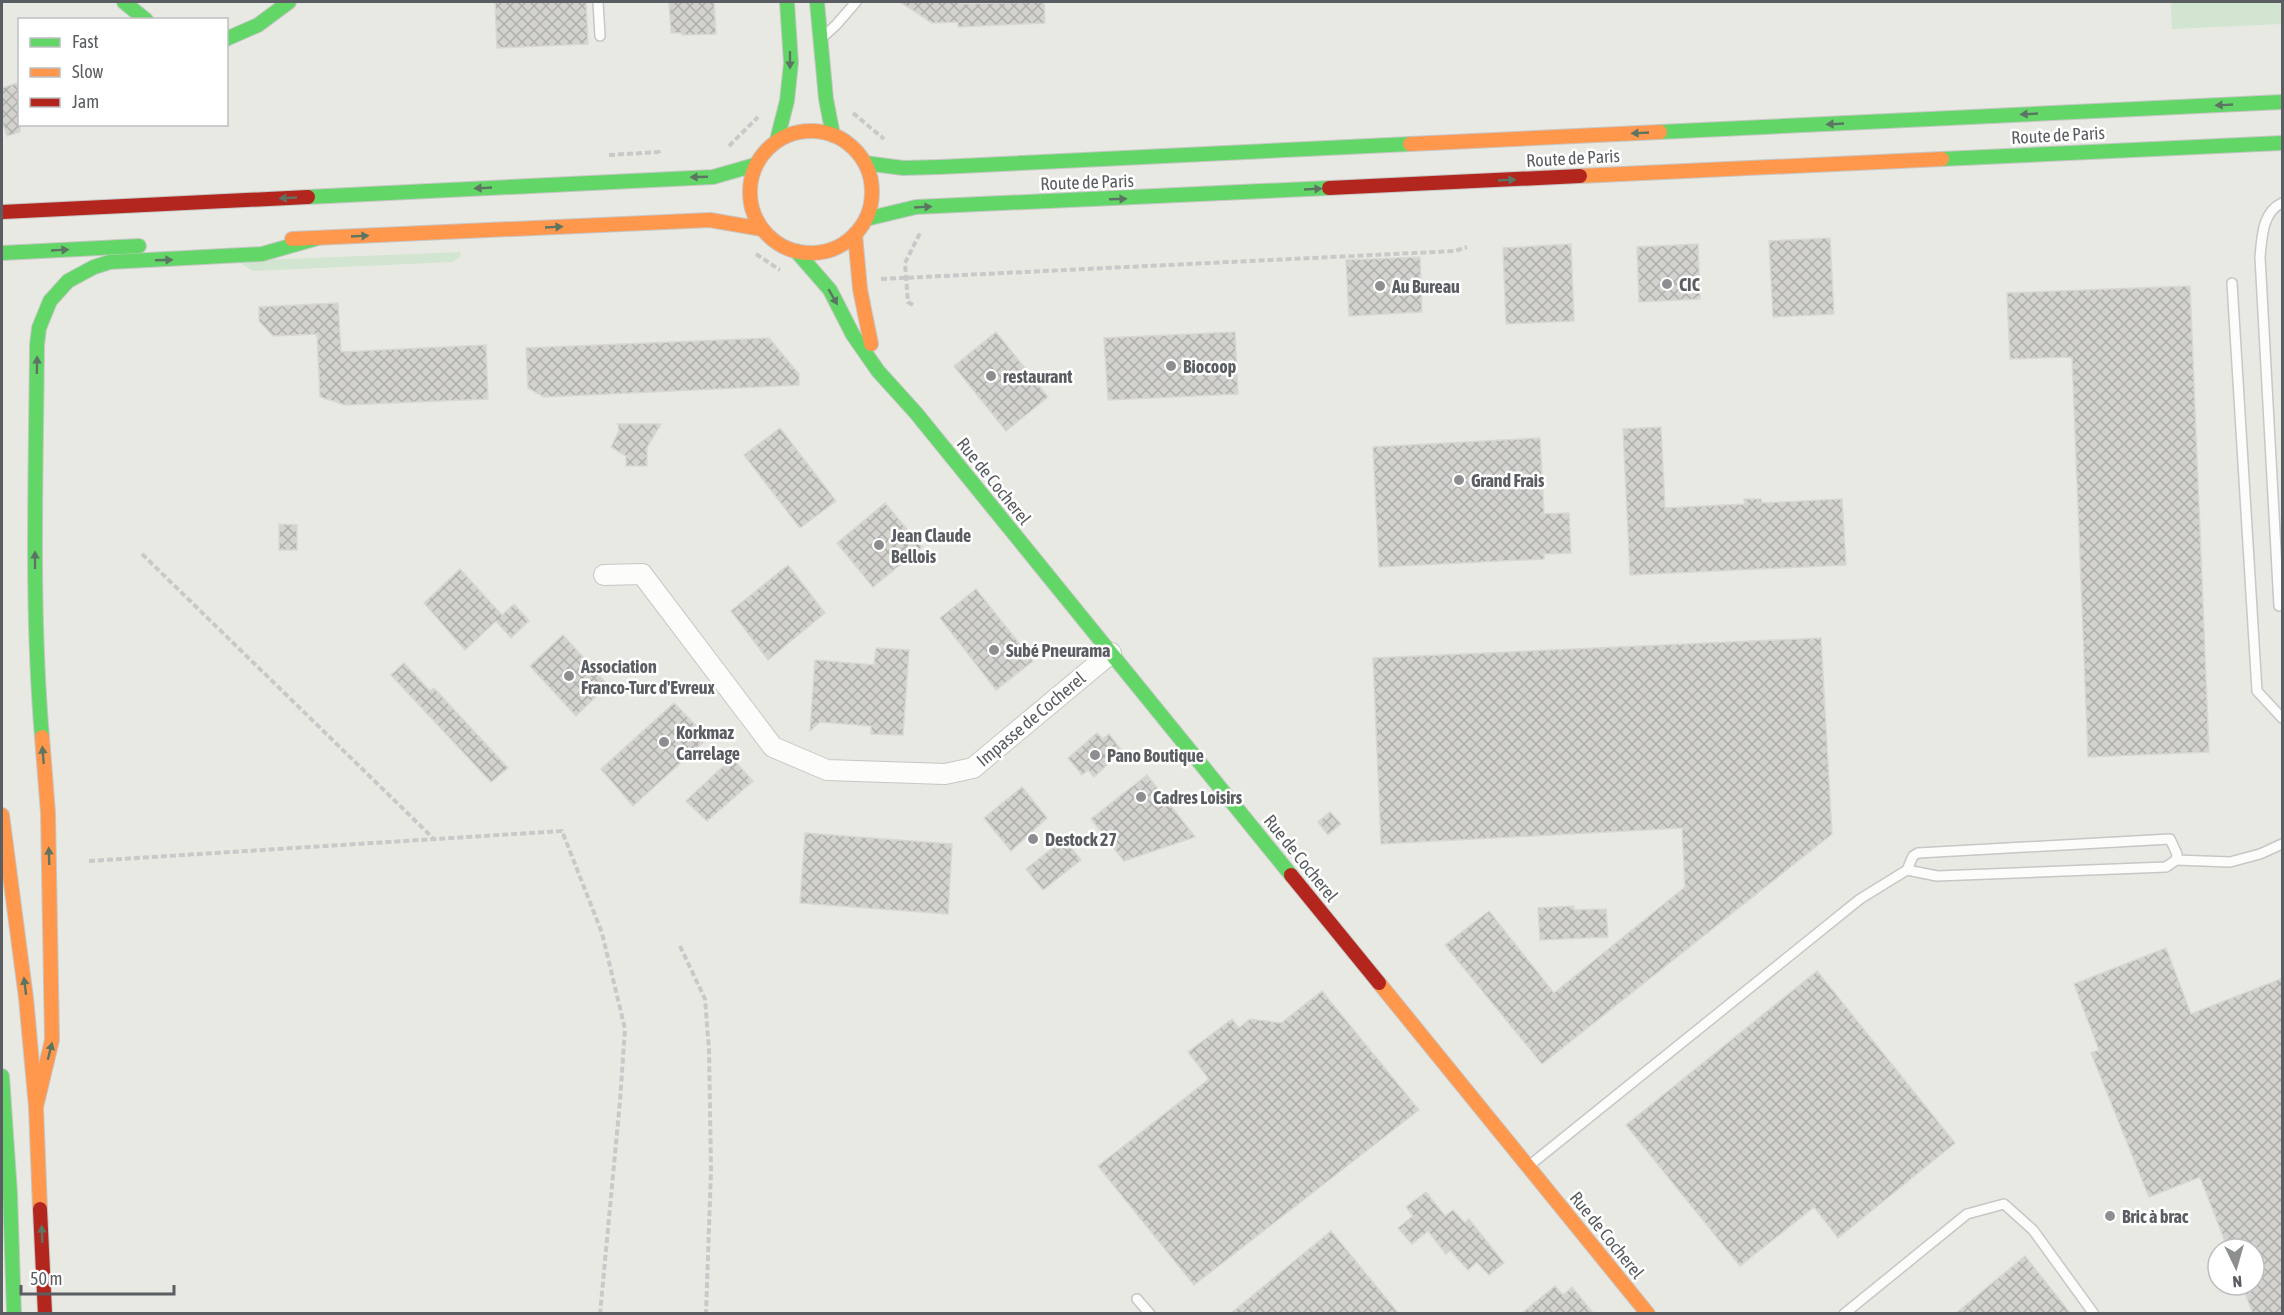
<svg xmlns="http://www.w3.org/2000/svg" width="2284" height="1315" viewBox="0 0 2284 1315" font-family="'Asap Condensed',sans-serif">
<defs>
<pattern id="building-cross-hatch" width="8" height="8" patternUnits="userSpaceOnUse" patternTransform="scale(1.5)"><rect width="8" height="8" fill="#d3d2cf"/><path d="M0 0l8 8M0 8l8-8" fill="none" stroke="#aeaeab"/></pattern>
</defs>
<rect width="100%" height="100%" fill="#e9e9e4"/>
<!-- green -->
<g fill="#d2e5d1">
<path d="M2171 2H2282V24L2172 29Z"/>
<path d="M461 252 460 257 453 262 253 271 237 261Z"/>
</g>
<!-- building -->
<g fill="url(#building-cross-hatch)" stroke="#d8d7d4" stroke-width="1.5">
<path d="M495 2H586L588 44 497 48Z"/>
<path d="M669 2H714L716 34 682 35V33H671Z"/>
<path d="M900 2H959V4L1044 2 1045 23 958 27V22L932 23Z"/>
<path d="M20 82V132L7 136 2 121V88Z"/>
<path d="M1830 238 1834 314 1773 317 1769 241Z"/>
<path d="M1571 244 1574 321 1506 324 1503 248Z"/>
<path d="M1698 244 1700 299 1639 302 1637 247Z"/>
<path d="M1420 257 1422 312 1349 316 1346 260Z"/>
<path d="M2190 286 2209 752 2088 757 2072 357 2010 359 2007 293Z"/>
<path d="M338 303 341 352 486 345 488 399 345 405 320 397 317 334 273 336 259 321V307Z"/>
<path d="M996 332 1048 397 1006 431 954 366Z"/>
<path d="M1235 332 1238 394 1108 400 1104 338Z"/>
<path d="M769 338 799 374V385L544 397 528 388 526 348Z"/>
<path d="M618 424H661L647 447V466H626V456L611 447 619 431Z"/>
<path d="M1661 427 1665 508 1745 504 1744 499H1761L1762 503 1842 499 1846 565 1630 575 1623 429Z"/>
<path d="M780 428 836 501 800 528 744 455Z"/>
<path d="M1540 438 1544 514 1569 513 1571 553 1544 554V559L1379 567 1373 447Z"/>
<path d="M885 503 922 547 873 587 837 543Z"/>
<path d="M279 524 297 525V550H279Z"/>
<path d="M788 565 825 613 768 660 731 611Z"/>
<path d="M460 569 502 615 514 604 529 621 511 638 496 621 465 650 424 603Z"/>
<path d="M976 589 1033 661 996 690 940 618Z"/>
<path d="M563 635 608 685 576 716 530 666Z"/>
<path d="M1821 638 1832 834 1542 1064 1445 945 1489 911 1554 993 1685 887 1682 828 1381 844 1373 658Z"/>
<path d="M876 648 909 650 903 735 871 734V726L820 722 810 731 815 660 874 665Z"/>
<path d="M404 663 430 691 434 688 508 768 491 782 391 675Z"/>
<path d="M674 703 708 738 633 806 601 769Z"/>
<path d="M1097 733 1103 739 1109 734 1122 751 1094 777 1088 770 1082 775 1068 758Z"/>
<path d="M732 758 753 781 707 821 686 801Z"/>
<path d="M1147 775 1195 837 1124 861 1091 819Z"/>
<path d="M1022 787 1047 818 1011 851 984 818Z"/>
<path d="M1330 812 1341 824 1328 835 1318 822Z"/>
<path d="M805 833 952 844 948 914 800 903Z"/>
<path d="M1064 839 1081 860 1043 890 1026 869Z"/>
<path d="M1574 906V910L1606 909 1608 937 1540 940 1538 908Z"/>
<path d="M2166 948 2191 1014 2283 978V1314H2253L2242 1285H2254V1249H2228L2200 1177 2149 1197 2091 1053 2099 1050 2074 984Z"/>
<path d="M1817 971 1955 1143 1838 1238 1814 1207 1740 1266 1626 1125Z"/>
<path d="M1322 991 1419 1110 1194 1285 1098 1166 1209 1079 1188 1052 1232 1019 1239 1028 1250 1019 1281 1023Z"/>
<path d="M1426 1192 1445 1216 1453 1210 1465 1223 1469 1219 1504 1263 1489 1275 1477 1262 1468 1270 1450 1250 1446 1254 1428 1231 1412 1244 1398 1228 1413 1216 1406 1207Z"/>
<path d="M1331 1231 1399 1314H1230Z"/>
<path d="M2025 1256 2071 1314H1955Z"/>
<path d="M1555 1286 1563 1295 1572 1287 1594 1314H1521Z"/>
</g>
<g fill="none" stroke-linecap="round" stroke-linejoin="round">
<defs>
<g id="lane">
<path d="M598 2 600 36"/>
<path d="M824 36 836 25 856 2"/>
<path d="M2232 283 2257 691 2282 718"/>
<path d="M2279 606 2260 257C2262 238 2262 212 2282 203"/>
<path d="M2176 860 2230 862 2260 854 2282 844"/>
<path d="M1530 1165 1860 899 1907 870 1937 876 2166 867 2176 860 2177 854 2170 839 1918 853 1913 856 1907 870"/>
<path d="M1137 1299 1150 1314"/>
<path d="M1844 1314 1967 1214 2004 1204 2033 1230 2094 1314"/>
</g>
<path id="street" d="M604 575 642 574 773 747 827 770 945 774 973 768 1111 653"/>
<g id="fast">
<path d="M124 2 146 20"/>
<path d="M817 2 826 99 833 135"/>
<path d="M226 39 258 25 289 2"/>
<path d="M1660 132 2282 102"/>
<path d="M777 140 787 101 791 63 787 2"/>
<path d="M1942 159 2282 143"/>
<path d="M865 163 903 168 940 167 1410 144"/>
<path d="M308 197 713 177 755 165"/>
<path d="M866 219 916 207 1329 188"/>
<path d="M796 251 830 290 853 335 878 371 916 413 1291 875"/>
<path d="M2 253 139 246"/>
<path d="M42 737C31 607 36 476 37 345L39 328 50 301 68 281 94 267 110 262 262 254 318 238"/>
<path d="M2 1076 10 1193 14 1314"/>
</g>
<g id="slow">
<circle cx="811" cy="192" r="61"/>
<path d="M1410 144 1660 132"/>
<path d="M1580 176 1942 159"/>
<path d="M855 234 860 289 871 344"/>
<path d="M292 239 710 220 762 229"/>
<path d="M2 815 26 998 36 1107 40 1209"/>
<path d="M1379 983 1648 1314"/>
<path d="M36 1107 52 1040 48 813 42 737"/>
</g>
<g id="jam">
<path d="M1329 188 1580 176"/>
<path d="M2 212 308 197"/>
<path d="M1291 875 1379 983"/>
<path d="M40 1209 45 1314"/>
</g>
</defs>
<!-- lane casing -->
<use href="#lane" stroke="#c6c7c6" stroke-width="12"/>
<!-- street casing -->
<use href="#street" stroke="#c6c7c6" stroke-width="22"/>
<!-- fast casing -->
<use href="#fast" stroke="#c6c7c6" stroke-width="16"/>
<!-- slow casing -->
<use href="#slow" stroke="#c6c7c6" stroke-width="16"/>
<!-- jam casing -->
<use href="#jam" stroke="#c6c7c6" stroke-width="16"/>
<!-- path -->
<g stroke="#c7cac8" stroke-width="4" stroke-dasharray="6 3" stroke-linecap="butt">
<path d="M853 113 884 139"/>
<path d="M729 146 758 117"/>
<path d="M609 155 659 152V155"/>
<path d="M756 254 780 270"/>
<path d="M881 279 1455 251 1467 247"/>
<path d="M913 305 908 302 905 263 921 231"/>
<path d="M142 554 433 838"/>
<path d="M89 861 562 831 602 933 625 1029 620 1101 600 1314"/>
<path d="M680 946 705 999 709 1049 711 1170 706 1314"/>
</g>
<!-- lane -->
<use href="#lane" stroke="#fcfcfb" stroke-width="9"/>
<!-- street -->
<use href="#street" stroke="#fcfcfb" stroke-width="20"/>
<!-- fast -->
<use href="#fast" stroke="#63d668" stroke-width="14"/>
<!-- slow -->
<use href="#slow" stroke="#ff974d" stroke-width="14"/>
<!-- jam -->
<use href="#jam" stroke="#b3261e" stroke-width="14"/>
</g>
<!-- one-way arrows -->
<defs><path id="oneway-solid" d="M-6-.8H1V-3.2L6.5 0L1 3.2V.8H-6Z" transform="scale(1.5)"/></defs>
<g fill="#5c7562">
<use href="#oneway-solid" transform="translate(790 60) rotate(90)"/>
<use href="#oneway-solid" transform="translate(2224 105) rotate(177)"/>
<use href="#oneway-solid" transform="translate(2029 114) rotate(177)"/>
<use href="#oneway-solid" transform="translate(1835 124) rotate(177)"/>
<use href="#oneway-solid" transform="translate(1640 133) rotate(177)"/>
<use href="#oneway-solid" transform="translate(699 177) rotate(178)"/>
<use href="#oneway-solid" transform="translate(1507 180) rotate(-3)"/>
<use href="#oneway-solid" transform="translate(483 188) rotate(177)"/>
<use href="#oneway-solid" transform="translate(1313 189) rotate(-3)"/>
<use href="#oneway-solid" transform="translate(288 198) rotate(177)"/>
<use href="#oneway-solid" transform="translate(1118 199) rotate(-2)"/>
<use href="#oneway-solid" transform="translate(923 207) rotate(-3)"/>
<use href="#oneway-solid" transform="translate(554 227) rotate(-3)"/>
<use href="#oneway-solid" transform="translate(360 236) rotate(-3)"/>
<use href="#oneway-solid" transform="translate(60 250) rotate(-3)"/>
<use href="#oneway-solid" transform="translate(164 260) rotate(-2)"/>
<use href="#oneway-solid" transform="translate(833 297) rotate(60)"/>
<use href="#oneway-solid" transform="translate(37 365) rotate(-89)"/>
<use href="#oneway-solid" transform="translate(35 560) rotate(-90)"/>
<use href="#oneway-solid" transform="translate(43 755) rotate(-95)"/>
<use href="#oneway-solid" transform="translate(49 856) rotate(-92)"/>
<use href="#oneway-solid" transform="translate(25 986) rotate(-97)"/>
<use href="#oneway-solid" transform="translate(50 1051) rotate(-76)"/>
<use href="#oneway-solid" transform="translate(42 1234) rotate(-92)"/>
</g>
<!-- markers -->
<g fill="#8c8e8f" stroke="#fff" stroke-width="2">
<circle cx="1667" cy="284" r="6"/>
<circle cx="1380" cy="286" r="6"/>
<circle cx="1171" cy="366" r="6"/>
<circle cx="991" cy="376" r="6"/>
<circle cx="1459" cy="480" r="6"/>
<circle cx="879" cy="545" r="6"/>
<circle cx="994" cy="650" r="6"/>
<circle cx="569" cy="676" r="6"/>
<circle cx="664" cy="742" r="6"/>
<circle cx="1095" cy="755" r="6"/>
<circle cx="1141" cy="797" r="6"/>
<circle cx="1033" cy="839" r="6"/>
<circle cx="2110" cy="1216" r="6"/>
</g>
<g text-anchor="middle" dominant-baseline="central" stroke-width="5" stroke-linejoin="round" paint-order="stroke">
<!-- street labels -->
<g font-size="18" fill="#5a5d61" stroke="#fff">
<text transform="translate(2058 135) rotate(-3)">Route de Paris</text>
<text transform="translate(1573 158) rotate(-3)">Route de Paris</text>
<text transform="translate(1087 182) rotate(-2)">Route de Paris</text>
<text transform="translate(994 481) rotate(51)">Rue de Cocherel</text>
<text transform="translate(1031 719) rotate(-40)">Impasse de Cocherel</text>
<text transform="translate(1301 858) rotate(51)">Rue de Cocherel</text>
<text transform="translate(1607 1235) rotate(51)">Rue de Cocherel</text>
</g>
<!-- poi labels -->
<g font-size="18" font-weight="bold" fill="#5a5d61" stroke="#fff" text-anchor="start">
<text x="1679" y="284">CIC</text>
<text x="1392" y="286">Au Bureau</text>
<text x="1183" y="366">Biocoop</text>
<text x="1003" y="376">restaurant</text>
<text x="1471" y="480">Grand Frais</text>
<text x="891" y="535">Jean Claude<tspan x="891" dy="21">Bellois</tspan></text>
<text x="1006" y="650">Subé Pneurama</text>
<text x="581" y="666">Association<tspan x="581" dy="21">Franco-Turc d'Evreux</tspan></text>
<text x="676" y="732">Korkmaz<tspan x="676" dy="21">Carrelage</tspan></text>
<text x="1107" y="755">Pano Boutique</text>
<text x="1153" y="797">Cadres Loisirs</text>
<text x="1045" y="839">Destock 27</text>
<text x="2122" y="1216">Bric à brac</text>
</g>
</g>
<!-- border -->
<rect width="2284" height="1315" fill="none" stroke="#5a5d61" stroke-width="6"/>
<!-- legend -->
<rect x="18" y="18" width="210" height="108" fill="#ffffff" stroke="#bdbec0" stroke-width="1.5"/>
<rect x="30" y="38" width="30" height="9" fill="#63d668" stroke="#bdbec0" stroke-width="1.5"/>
<text x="72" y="48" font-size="18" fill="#5a5d61">Fast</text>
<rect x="30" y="68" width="30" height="9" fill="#ff974d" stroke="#bdbec0" stroke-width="1.5"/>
<text x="72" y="78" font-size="18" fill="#5a5d61">Slow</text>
<rect x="30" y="98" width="30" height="9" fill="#b3261e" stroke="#bdbec0" stroke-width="1.5"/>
<text x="72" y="108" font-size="18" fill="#5a5d61">Jam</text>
<!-- north arrow -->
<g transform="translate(2236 1267) rotate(175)"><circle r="28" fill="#ffffff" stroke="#bdbec0" stroke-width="1.5"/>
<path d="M0-4.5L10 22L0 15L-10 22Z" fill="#8c8e8f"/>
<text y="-9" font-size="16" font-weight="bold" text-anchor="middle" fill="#5a5d61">N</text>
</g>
<!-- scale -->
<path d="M21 1285v9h153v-9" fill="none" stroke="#5a5d61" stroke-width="3"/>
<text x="30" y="1285" font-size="18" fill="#5a5d61" stroke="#ffffff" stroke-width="4.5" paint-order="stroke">50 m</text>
</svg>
